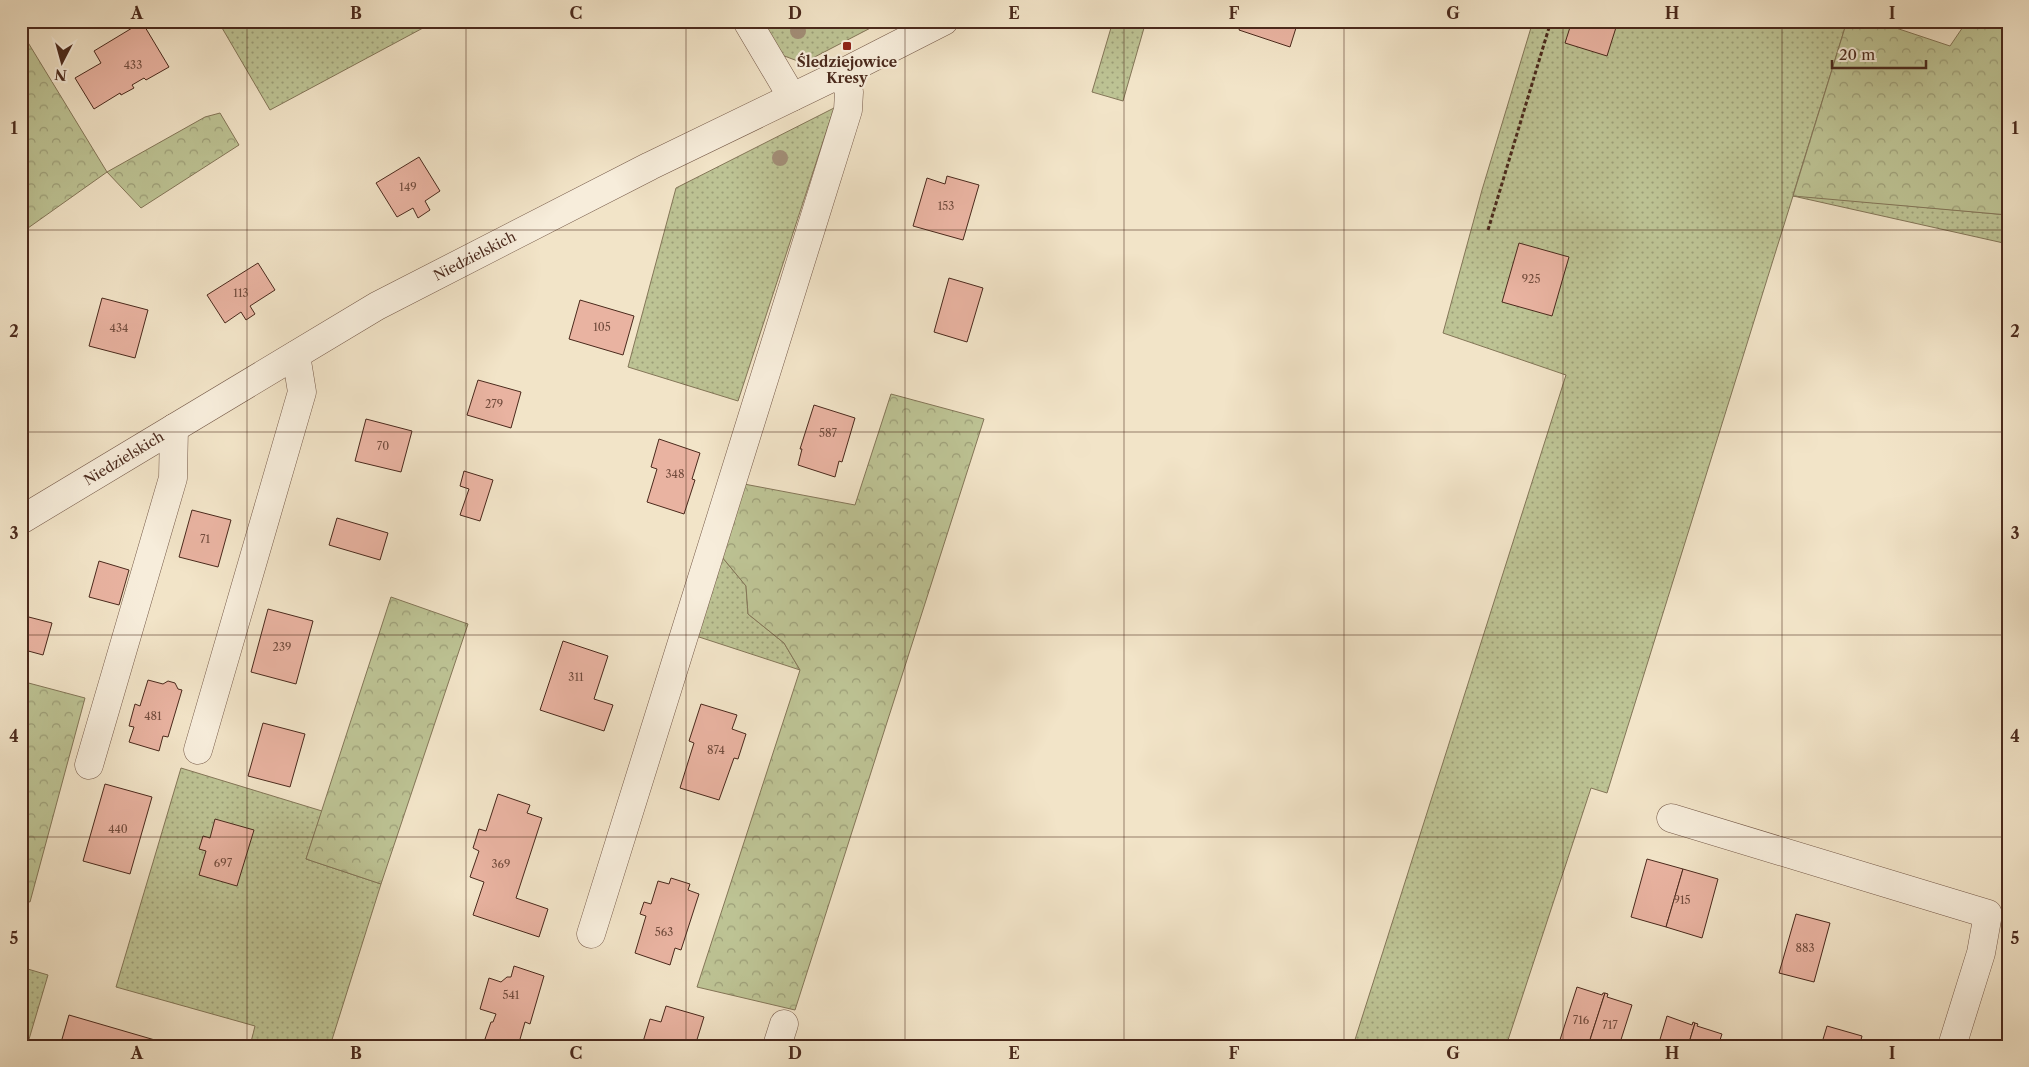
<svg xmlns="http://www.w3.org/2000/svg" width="2029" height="1067" viewBox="0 0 2029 1067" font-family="'Libre Caslon Text',serif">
<defs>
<pattern id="grass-dots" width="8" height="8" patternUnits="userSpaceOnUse" patternTransform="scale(1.25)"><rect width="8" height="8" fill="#bdc394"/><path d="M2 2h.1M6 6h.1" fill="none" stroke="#9c9e78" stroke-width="1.8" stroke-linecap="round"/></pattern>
<pattern id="forest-crowns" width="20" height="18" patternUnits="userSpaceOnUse" patternTransform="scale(1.25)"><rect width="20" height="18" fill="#bdc394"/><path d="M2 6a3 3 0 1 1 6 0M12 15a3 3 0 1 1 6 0" fill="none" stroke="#9c9e78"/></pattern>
</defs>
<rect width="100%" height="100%" fill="#f2e4c8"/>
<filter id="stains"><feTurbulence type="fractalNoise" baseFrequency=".004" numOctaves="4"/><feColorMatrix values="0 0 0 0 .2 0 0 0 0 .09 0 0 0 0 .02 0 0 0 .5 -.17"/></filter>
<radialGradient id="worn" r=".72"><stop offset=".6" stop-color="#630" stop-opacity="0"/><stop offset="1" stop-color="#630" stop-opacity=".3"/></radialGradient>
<!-- grass -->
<g fill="url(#grass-dots)" stroke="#847658">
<path d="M218 21H436L270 110Z"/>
<path d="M758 21H884L803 63 779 54Z"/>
<path d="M1113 21H1146L1123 101 1092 92Z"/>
<path d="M1533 21H1847L1793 195 2008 215V244L1793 196 1607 793 1591 788 1506 1046H1353L1566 375 1443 333 1482 190Z"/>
<path d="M834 108 738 401 628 367 676 188Z"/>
<path d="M722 557 746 586 748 614 784 643 800 670 696 636Z"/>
<path d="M181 768 322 811 306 859 381 884 330 1046H250L255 1026 116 987Z"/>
<path d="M21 967 48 975 27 1046H21Z"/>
</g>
<!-- forest -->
<g fill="url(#forest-crowns)" stroke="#847658">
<path d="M1847 21H1883L1884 24 1950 46 1967 21H2008V215L1793 196Z"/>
<path d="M21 31 107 172 205 117 220 113 239 145 141 208 107 172 21 233Z"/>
<path d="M891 394 984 419 795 1010 697 987 800 670 784 643 748 614 746 586 722 557 744 484 855 505Z"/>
<path d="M391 597 468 624 381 884 306 859Z"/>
<path d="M21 681 85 698 30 902 21 900Z"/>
</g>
<!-- building -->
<g fill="#e9b3a1" stroke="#4a291c">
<path d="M1242 21H1279L1296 28 1290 47 1239 30Z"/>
<path d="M1402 21H1421L1419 27Z"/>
<path d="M1572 21H1618L1607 56 1565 43Z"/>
<path d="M142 22 169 67 146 80 144 78 132 85 134 88 121 95 120 93 94 109 75 78 101 63 94 51Z"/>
<path d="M419 157 440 191 425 201 430 210 418 218 413 208 397 217 376 183Z"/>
<path d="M947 176 979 185 963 240 913 226 927 178 945 184Z"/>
<path d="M1519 243 1569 257 1552 316 1502 302Z"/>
<path d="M258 263 275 290 250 306 255 314 246 320 241 312 225 323 207 295Z"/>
<path d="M949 278 983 288 967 342 934 332Z"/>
<path d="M102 298 148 310 135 358 89 346Z"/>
<path d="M580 300 634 316 623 355 569 339Z"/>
<path d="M478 380 521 392 511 428 467 415Z"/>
<path d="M814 405 855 418 842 462 839 461 835 477 798 465 802 449H800Z"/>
<path d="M366 419 412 431 401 472 355 461Z"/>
<path d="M659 439 700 453 692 479 695 480 684 514 647 502 657 469 651 467Z"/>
<path d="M464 471 493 480 480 521 460 515 469 489 460 486Z"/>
<path d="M192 510 231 520 218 567 179 557Z"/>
<path d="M337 518 388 533 380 560 329 545Z"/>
<path d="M99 561 129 570 119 605 89 597Z"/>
<path d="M268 609 313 621 296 684 251 672Z"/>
<path d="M21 615 52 623 43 655 21 649Z"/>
<path d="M563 641 608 656 594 699 613 705 604 731 540 710Z"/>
<path d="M148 680 163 684 168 681 175 683 178 689 182 690 168 737 163 736 159 751 129 742 134 727 129 726 135 704 140 706Z"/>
<path d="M701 704 737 715 732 729 746 734 738 759 734 758 719 800 680 788 694 743 689 741Z"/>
<path d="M263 723 305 734 290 787 248 776Z"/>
<path d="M105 784 152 797 130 874 83 861Z"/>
<path d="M498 794 530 805 527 813 542 818 516 898 548 909 539 937 473 915 484 882 470 877 479 851 473 848 479 829 486 831Z"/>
<path d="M215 819 254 830 237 886 199 875 206 851 199 849 203 836 210 838Z"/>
<path d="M1647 859 1683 869 1666 927 1631 917Z"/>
<path d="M1683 869 1718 879 1702 938 1666 927Z"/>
<path d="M671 878 690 884 688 890 699 894 681 950 675 948 670 965 635 953 646 916 640 914 644 902 651 904 658 881 669 884Z"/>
<path d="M1796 914 1830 923 1814 982 1779 973Z"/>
<path d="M514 966 544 976 530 1024 525 1022 518 1046H506L485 1039 491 1022H493L496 1014 480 1009 489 978 501 982 507 977H511Z"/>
<path d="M1577 987 1602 995 1603 993H1605L1588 1046H1558Z"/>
<path d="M1605 993 1608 994 1607 997 1632 1005 1619 1046H1588Z"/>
<path d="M666 1006 704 1017 695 1046 642 1045 650 1019 661 1022Z"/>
<path d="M69 1015 172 1045V1046H60Z"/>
<path d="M1667 1016 1692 1025 1693 1022 1695 1023 1688 1046H1658Z"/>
<path d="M1695 1023 1698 1024 1697 1026 1722 1034 1718 1046H1688Z"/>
<path d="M1827 1026 1862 1036 1861 1040 1876 1044 1875 1046H1821Z"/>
</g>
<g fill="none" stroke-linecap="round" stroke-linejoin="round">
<defs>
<g id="minor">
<path d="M747 21 792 97"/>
<path id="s1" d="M21 520 377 306 650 166 842 73 944 21"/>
<path d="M198 750 302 392 296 355"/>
<path d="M89 765 173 478 174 428"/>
<path d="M1671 818 1988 914 1981 953 1952 1046"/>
<path d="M591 934 848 110 849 92 842 73"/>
<path d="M777 1046 784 1024"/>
</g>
</defs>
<!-- minor casing -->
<use href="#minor" stroke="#745847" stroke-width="29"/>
<!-- path -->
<path stroke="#4a291c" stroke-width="3" stroke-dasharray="4 2.5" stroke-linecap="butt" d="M1488 230 1551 21"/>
<!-- minor -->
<use href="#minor" stroke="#f7eddb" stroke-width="28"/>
</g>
<!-- trees -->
<g fill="#a28e77">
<circle cx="798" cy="31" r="8"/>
<circle cx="780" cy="158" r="8"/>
</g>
<!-- grid -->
<path fill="none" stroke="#4a291c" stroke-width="1" stroke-opacity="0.55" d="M247 21V1046M466 21V1046M686 21V1046M905 21V1046M1124 21V1046M1344 21V1046M1563 21V1046M1782 21V1046M21 230H2008M21 432H2008M21 635H2008M21 837H2008"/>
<!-- markers -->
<rect fill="#8f2418" stroke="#f7eddb" stroke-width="2" x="842" y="41" width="10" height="10" rx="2.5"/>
<g text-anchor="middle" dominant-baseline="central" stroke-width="4.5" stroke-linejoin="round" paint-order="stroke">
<!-- number labels -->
<g font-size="11" fill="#724c3d">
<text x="133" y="65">433</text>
<text x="408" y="187">149</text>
<text x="946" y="206">153</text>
<text x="1531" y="279">925</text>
<text x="241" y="293">113</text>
<text x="602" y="327">105</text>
<text x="119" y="328">434</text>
<text x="494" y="404">279</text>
<text x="828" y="433">587</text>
<text x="383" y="446">70</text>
<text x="675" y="474">348</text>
<text x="205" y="539">71</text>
<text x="282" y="647">239</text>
<text x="576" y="677">311</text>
<text x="153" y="716">481</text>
<text x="716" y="750">874</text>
<text x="118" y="829">440</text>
<text x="223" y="863">697</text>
<text x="501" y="864">369</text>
<text x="1682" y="900">915</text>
<text x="664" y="932">563</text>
<text x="1805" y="948">883</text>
<text x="511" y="995">541</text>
<text x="1581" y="1020">716</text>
<text x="1610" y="1025">717</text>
</g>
<!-- poi labels -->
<g font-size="14" font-weight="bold" fill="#4a291c" stroke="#f7eddb">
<text x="847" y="62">Śledziejowice<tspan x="847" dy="16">Kresy</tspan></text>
</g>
<!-- street labels -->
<g font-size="14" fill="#4a291c" stroke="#f7eddb">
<text stroke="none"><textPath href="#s1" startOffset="525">Niedzielskich</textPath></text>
<text stroke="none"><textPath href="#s1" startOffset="120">Niedzielskich</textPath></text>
</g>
</g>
<!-- margin -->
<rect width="2029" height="1067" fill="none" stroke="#f2e4c8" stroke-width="55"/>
<!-- north arrow -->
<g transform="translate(62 62) rotate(186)" stroke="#f7eddb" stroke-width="4" paint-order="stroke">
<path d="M0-4L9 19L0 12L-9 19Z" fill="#4a291c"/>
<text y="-8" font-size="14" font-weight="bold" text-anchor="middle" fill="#4a291c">N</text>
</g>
<!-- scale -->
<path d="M1832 60v8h94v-8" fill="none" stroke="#4a291c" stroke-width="2.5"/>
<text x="1839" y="60" font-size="15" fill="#4a291c" stroke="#f7eddb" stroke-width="4" paint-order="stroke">20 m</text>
<rect x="28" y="28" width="1974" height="1012" fill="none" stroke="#4a291c" stroke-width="2"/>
<g font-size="16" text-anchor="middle" font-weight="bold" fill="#4a291c">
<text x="137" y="19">A</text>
<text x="356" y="19">B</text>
<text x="576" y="19">C</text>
<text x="795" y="19">D</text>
<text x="1014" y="19">E</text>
<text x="1234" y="19">F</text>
<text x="1453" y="19">G</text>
<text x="1672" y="19">H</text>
<text x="1892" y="19">I</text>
<text x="14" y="134">1</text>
<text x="2015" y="134">1</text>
<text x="14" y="337">2</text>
<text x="2015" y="337">2</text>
<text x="14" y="539">3</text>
<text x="2015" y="539">3</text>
<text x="14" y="742">4</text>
<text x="2015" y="742">4</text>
<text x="14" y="944">5</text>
<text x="2015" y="944">5</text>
<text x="137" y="1059">A</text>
<text x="356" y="1059">B</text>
<text x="576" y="1059">C</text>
<text x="795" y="1059">D</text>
<text x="1014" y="1059">E</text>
<text x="1234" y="1059">F</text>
<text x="1453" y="1059">G</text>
<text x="1672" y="1059">H</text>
<text x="1892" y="1059">I</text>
</g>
<rect width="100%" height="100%" filter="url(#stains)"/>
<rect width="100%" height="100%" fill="url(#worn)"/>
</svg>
